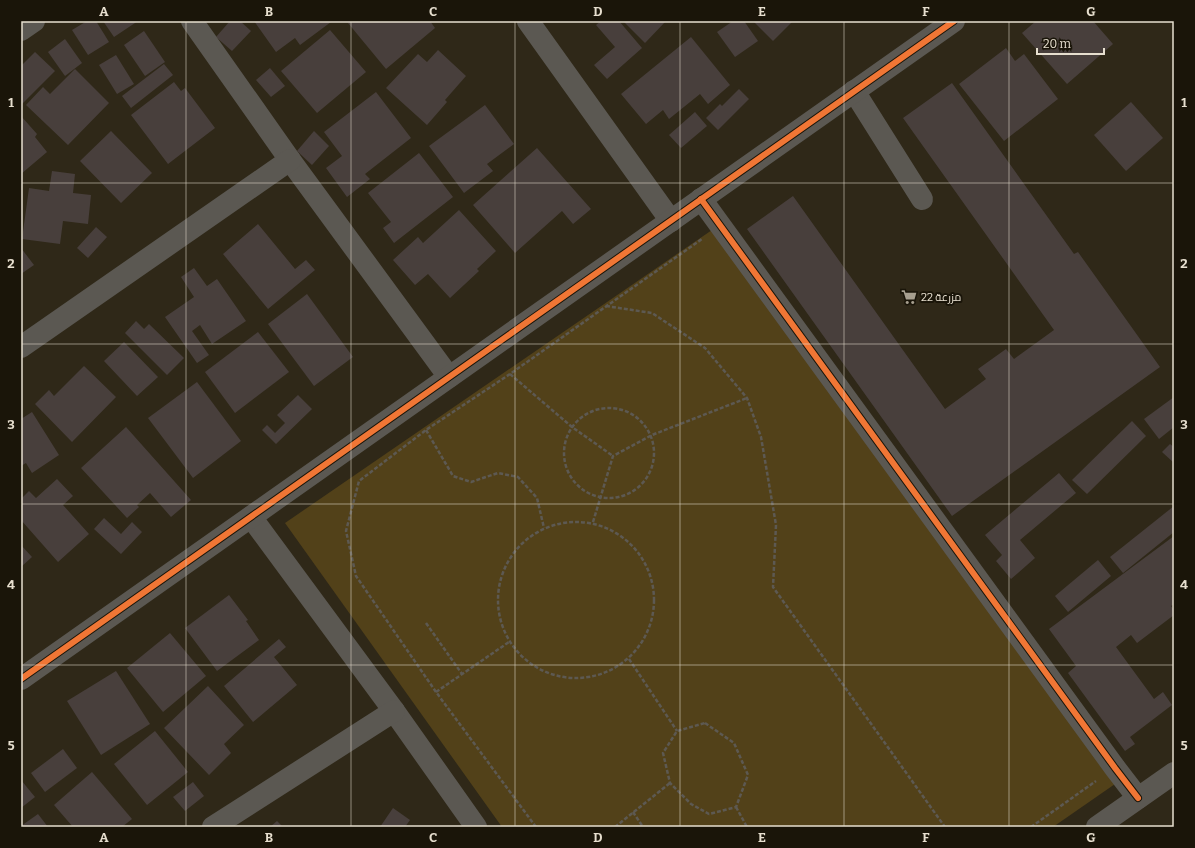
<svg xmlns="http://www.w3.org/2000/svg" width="1195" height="848" viewBox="0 0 1195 848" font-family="Bitter,Cairo,serif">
<rect width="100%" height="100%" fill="#2f2818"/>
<!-- green -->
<path fill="#524119" d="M712 230 1115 784 1053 827H502L285 523Z"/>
<!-- building -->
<g fill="#483f3c">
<path d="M87 21H96L109 42 88 55 72 30Z"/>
<path d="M103 21H138L114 37Z"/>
<path d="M230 21H240L251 31 232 51 216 37Z"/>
<path d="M254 21H330L331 22 300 45 295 38 276 52Z"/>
<path d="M351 21H430L435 28 386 69 348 23Z"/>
<path d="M601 21H619L642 48 607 79 594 65 615 47 596 25Z"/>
<path d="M623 21H666L645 43Z"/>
<path d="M733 21H744L758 41 735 57 717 32Z"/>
<path d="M753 21H793L773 41Z"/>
<path d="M1036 21H1093L1113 44 1067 84 1022 33Z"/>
<path d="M330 30 366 72 317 113 281 71Z"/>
<path d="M144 31 165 62 145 76 124 45Z"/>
<path d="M691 37 730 85 708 104 700 94 669 119 663 110 646 124 621 94Z"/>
<path d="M65 39 82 63 65 76 48 52Z"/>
<path d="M1006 48 1015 61 1024 54 1058 99 1004 141 959 84Z"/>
<path d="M438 50 466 76 445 100 447 102 427 125 386 88 418 54 427 62Z"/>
<path d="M35 52 55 71 21 105V66Z"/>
<path d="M116 55 134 84 117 94 99 65Z"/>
<path d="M164 64 173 75 131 108 122 96Z"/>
<path d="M270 68 285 86 271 97 256 80Z"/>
<path d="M75 69 109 103 68 145 26 105 43 87 50 94Z"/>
<path d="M174 82 181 91 185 88 215 128 168 164 131 115Z"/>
<path d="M952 83 1074 254 1078 252 1160 367 952 516 747 229 793 196 945 409 986 379 978 369 1006 349 1014 359 1054 330 903 118Z"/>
<path d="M739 89 749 99 718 130 706 118 720 104 722 106Z"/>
<path d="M376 92 411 138 365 174 370 179 347 197 326 168 342 156 324 132Z"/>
<path d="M1131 102 1163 138 1126 171 1094 135Z"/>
<path d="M485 105 514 144 487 164 493 171 464 193 429 146Z"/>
<path d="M695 112 707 126 681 148 669 135Z"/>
<path d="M21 116 37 134 35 137 47 152 21 174Z"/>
<path d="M111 131 152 173 121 203 80 161Z"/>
<path d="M314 131 329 146 312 165 297 151Z"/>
<path d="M537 148 591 209 573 224 562 211 515 253 473 205Z"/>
<path d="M419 153 453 197 394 243 383 228 391 222 368 193Z"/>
<path d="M52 171 75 174 73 193 91 195 88 224 63 221 60 244 22 239 29 188 49 191Z"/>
<path d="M459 210 496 251 477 269 479 271 450 298 428 274 415 285 393 260 418 237 423 243Z"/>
<path d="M258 224 295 269 306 260 315 270 268 309 223 254Z"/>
<path d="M96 227 107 237 88 258 77 248Z"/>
<path d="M21 248 34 265 21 274Z"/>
<path d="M194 268 207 286 217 279 246 321 212 344 200 325 192 331 209 355 197 363 165 317 194 297 181 277Z"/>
<path d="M307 294 353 357 314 386 268 324Z"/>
<path d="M136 321 144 329 149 324 184 358 167 375 125 333Z"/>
<path d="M258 332 289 372 235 413 205 372Z"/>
<path d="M124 342 158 377 137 396 104 361Z"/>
<path d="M84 366 116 397 72 442 35 404 49 390 54 396Z"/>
<path d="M197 382 241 441 193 478 148 418Z"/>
<path d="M298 395 312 409 276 444 262 430 267 425 275 433 285 423 277 415Z"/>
<path d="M1174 397V427L1159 439 1144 419Z"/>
<path d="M32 412 59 455 32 473 26 463 21 466V419Z"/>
<path d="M1132 421 1146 436 1087 494 1072 480Z"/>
<path d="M126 427 191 500 171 517 150 493 137 505 139 507 127 518 81 468Z"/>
<path d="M1170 444 1174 447V463L1162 452Z"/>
<path d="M1059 473 1076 493 1020 540 1035 558 1011 579 996 561 1002 555 985 535Z"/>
<path d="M57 479 73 496 63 505 89 534 58 562 21 520V499L29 491 36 498Z"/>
<path d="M1174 506V532L1123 573 1110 557Z"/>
<path d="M104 518 121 534 132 522 142 532 121 554 94 529Z"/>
<path d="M1174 536V604L1171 606 1174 610V615L1137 643 1131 635 1116 647 1154 699 1163 692 1172 705 1130 737 1135 744 1125 751 1068 673 1076 666 1049 629Z"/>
<path d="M21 545 32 557 21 567Z"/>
<path d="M1098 560 1111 576 1068 612 1055 596Z"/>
<path d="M229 595 248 620 246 621 259 640 217 671 185 628Z"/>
<path d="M170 633 206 676 163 712 127 668Z"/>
<path d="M279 639 286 647 274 657 297 685 253 722 224 686Z"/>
<path d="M116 671 150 724 101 755 67 701Z"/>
<path d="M208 686 244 725 224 744 231 753 209 775 164 728Z"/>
<path d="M155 731 188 772 147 805 114 764Z"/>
<path d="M63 749 77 768 45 792 31 773Z"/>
<path d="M92 772 132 819 122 827H73L54 805Z"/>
<path d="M21 780 35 797 21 808Z"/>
<path d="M193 782 204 796 185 811 173 797Z"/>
<path d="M393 808 410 820 405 827H380Z"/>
<path d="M38 814 48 827H21V826Z"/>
<path d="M277 821 283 827H270Z"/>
</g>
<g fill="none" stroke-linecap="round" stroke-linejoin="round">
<!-- path -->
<g stroke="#5d5952" stroke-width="2.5" stroke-dasharray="4 2" stroke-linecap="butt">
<path d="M606 306 652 313 705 348 747 398 761 437 776 525 773 587 945 827"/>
<path d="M510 374 572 427 613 456"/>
<circle cx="609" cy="453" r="45"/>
<path d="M426 430 453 476 471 482 498 473 518 477 537 498 544 528"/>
<circle cx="576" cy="600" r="78"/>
<path d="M593 522 613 456 652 435 747 398"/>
<path d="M426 623 462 674"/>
<path d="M629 659 677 731"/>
<path d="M436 692 509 642"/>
<path d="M705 723 734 743 748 775 736 807 709 814 691 804 670 783 663 753 677 731Z"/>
<path d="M736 807 747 827"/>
<path d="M633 812 643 827"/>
<path d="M536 827 436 692 356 576 346 531 359 481 426 430 510 374 702 239"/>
<path d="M615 827 670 783"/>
<path d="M1031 827 1096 781"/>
</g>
<!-- minor -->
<g stroke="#5b5852" stroke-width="22">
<path d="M192 21 290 160 449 377"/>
<path d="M528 21 671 221"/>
<path d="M21 30 34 21"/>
<path d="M854 91 922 199"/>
<path d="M701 199 1115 768 1138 798"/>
<path d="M21 347 290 160"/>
<path d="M251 517 394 711 476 827"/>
<path d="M21 679 954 21"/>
<path d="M213 827 394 711"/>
<path d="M1097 827 1174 773"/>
</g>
<defs>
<g id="cycleway">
<path d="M701 199 1115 768 1138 798"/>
<path d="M21 679 954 21"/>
</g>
</defs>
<!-- cycleway casing -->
<use href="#cycleway" stroke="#1a1509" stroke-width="8"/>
<!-- cycleway -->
<use href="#cycleway" stroke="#f07635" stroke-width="6"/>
</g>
<!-- grid -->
<path fill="none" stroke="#e7dfcf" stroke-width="1" stroke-opacity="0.55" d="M186 21V827M351 21V827M515 21V827M680 21V827M844 21V827M1009 21V827M21 183H1174M21 344H1174M21 504H1174M21 665H1174"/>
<!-- icons -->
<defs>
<symbol id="supermarket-bare" viewBox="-9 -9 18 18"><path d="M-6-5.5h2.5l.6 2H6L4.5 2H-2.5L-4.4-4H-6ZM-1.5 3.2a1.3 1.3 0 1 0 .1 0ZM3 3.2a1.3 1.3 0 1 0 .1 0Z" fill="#a79f8f" stroke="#1a1509" stroke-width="2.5" paint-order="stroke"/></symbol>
</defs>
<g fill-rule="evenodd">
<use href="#supermarket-bare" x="898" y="286" width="22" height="22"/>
</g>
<g text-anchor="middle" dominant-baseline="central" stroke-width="4" stroke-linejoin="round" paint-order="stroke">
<!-- poi labels -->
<g font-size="11" fill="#e7dfcf" stroke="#1a1509" text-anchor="start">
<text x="921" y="297">مزرعة 22</text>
</g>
</g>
<!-- border -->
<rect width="1195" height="848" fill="none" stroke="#1a1509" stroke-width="44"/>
<!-- scale -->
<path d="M1037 48v6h67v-6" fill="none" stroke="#e7dfcf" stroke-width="2"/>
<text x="1043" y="48" font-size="12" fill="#e7dfcf" stroke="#1a1509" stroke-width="3" paint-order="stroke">20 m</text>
<rect x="22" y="22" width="1151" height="804" fill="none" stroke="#e7dfcf" stroke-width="1.5"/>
<g font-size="13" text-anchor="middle" font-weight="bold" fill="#e7dfcf">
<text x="104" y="16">A</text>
<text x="269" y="16">B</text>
<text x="433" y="16">C</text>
<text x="598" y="16">D</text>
<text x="762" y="16">E</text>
<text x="926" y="16">F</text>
<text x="1091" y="16">G</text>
<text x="11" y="107">1</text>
<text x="1184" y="107">1</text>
<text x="11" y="268">2</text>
<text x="1184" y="268">2</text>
<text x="11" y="429">3</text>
<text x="1184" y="429">3</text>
<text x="11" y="589">4</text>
<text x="1184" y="589">4</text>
<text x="11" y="750">5</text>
<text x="1184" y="750">5</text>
<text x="104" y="842">A</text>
<text x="269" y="842">B</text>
<text x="433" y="842">C</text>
<text x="598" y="842">D</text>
<text x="762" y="842">E</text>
<text x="926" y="842">F</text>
<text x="1091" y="842">G</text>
</g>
</svg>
